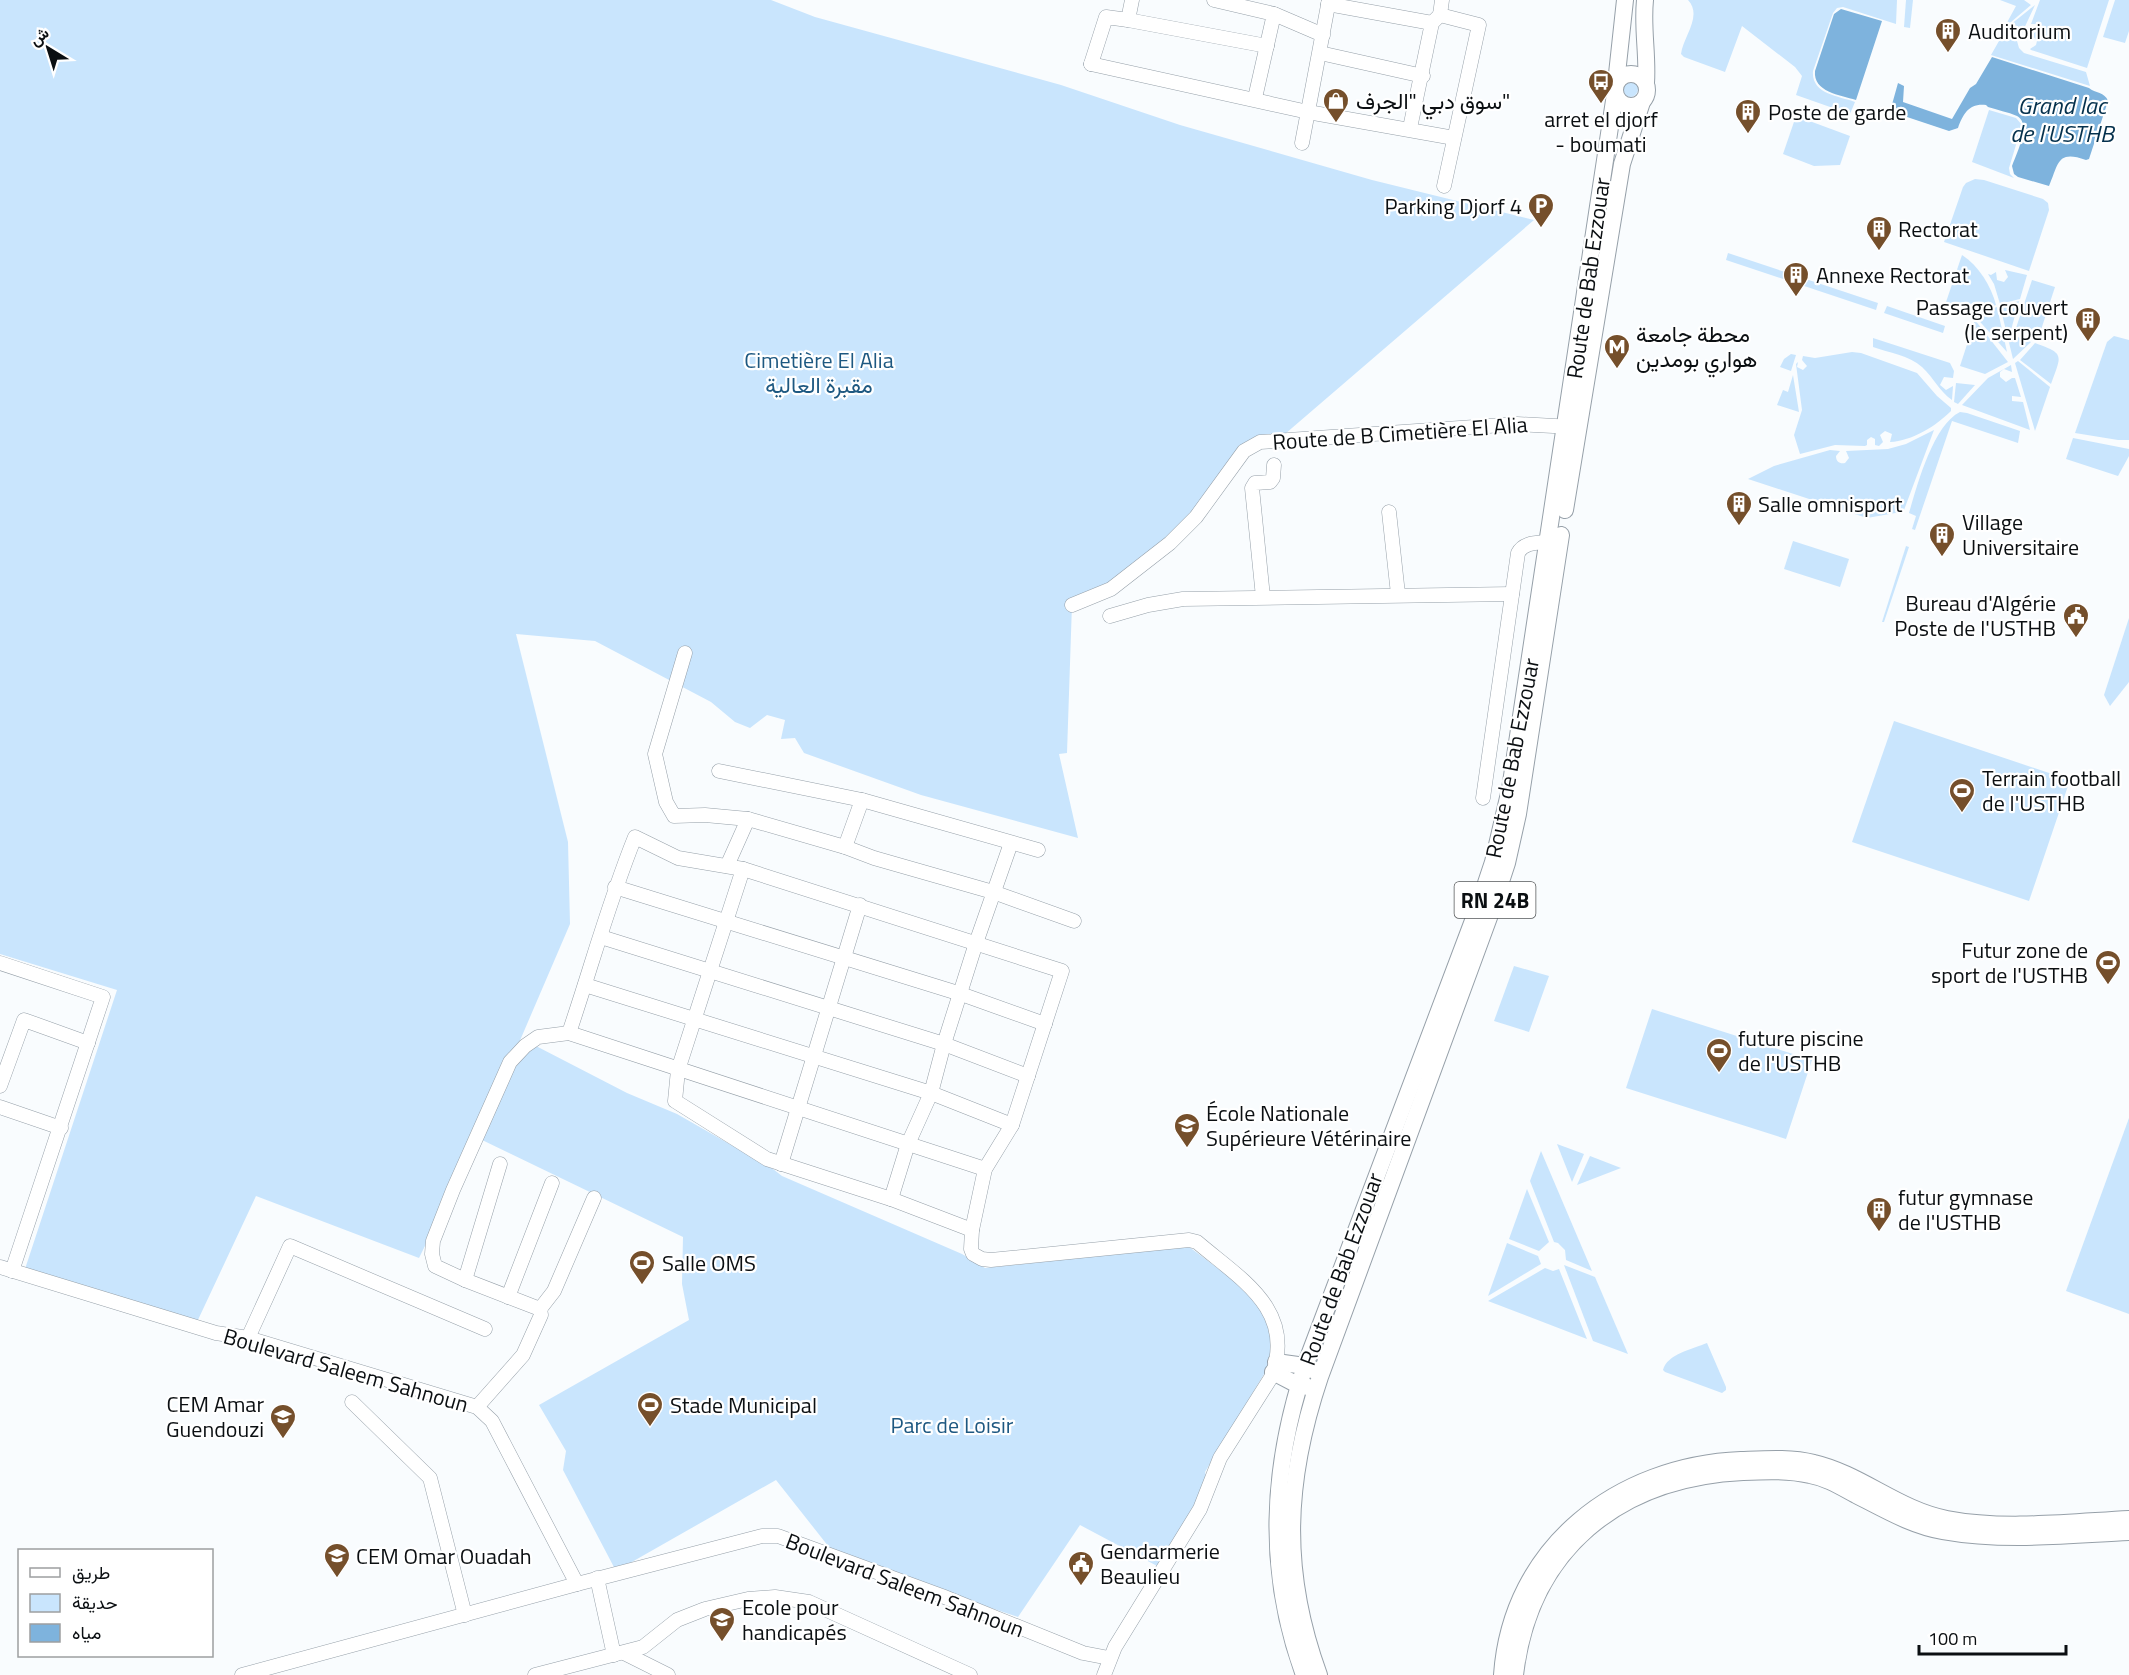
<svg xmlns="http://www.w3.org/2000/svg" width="2129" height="1675" viewBox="0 0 2129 1675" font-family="'Titillium Web',Vazirmatn,sans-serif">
<rect width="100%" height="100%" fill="#f9fcfe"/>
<!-- green -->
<g fill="#c9e5fd">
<path d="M0 0H771L815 17 1061 85 1180 125 1372 180 1534 220 1285 434 1258 438 1205 504 1120 579 1072 604 1067 753 1059 754 1078 838 921 795 804 753 795 738 781 739 785 720 767 715 750 728 735 722 711 702 595 641 516 634 568 842 570 924 476 1143 419 1258 256 1196 197 1322 25 1269 117 990 0 954Z"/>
<path d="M1688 0H1897L1896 24 1843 7 1837 8 1833 13 1813 71C1811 94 1838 96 1855 102L1850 114 1796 95 1802 76 1795 67 1742 26 1725 72 1684 57 1681 54C1683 37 1703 16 1688 0Z"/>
<path d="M1906 0H1913L1910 28 1904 27Z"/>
<path d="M2000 0H2024L2031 5 2004 28 2016 6Z"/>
<path d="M2040 0H2109L2087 68 2031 50 2030 49 2036 45 2037 41 2033 36H2026L2029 29 2034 33 2039 30 2037 24H2031Z"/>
<path d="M2115 0H2129V31L2125 43 2103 37Z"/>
<path d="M2035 5 2021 35V36L2010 25Z"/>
<path d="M2007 30 2015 34 2019 48 2024 53 2086 72 2090 86 1991 55 2003 34Z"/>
<circle cx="1630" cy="89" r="8"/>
<path d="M1989 110 2016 118 2022 125 2009 168 2010 174 2014 178 1972 162Z"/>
<path d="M1796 116 1850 136 1840 165 1814 166 1783 154Z"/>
<path d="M1975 179 1984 180 2043 199 2048 203 2049 210 2029 271 1944 242 1963 187 1966 183Z"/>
<path d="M1728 253 1878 303 1876 310 1726 260Z"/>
<path d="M1962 255C1979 266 1991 286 1996 305L1971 314 1945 305Z"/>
<path d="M2005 270 2027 275 2020 299 2000 304 1994 284 1988 274 1991 275 1996 272 1997 280 2004 282 2008 277Z"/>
<path d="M2032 280 2055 287 2039 336 2016 328Z"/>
<path d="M2019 301 2011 330 2015 336 2031 342 2013 359 2000 306Z"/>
<path d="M1887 306 1945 326 1943 333 1884 313Z"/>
<path d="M1997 307 2007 352 1974 315Z"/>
<path d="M1975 320 2008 362 1985 374 1960 366Z"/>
<path d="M2114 336 2129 340V440H2118L2075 433 2107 342Z"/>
<path d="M1873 338 1950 363 1954 371 1953 378 1944 377 1940 385 1946 390 1953 386 1952 400C1939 391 1934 378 1922 367 1909 355 1889 353 1873 347Z"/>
<path d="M2035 343C2066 354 2061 355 2051 384L2020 360Z"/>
<path d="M1852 352 1861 353 1917 373 1937 396 1951 408V411C1936 426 1912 441 1890 442L1892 434 1885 431 1880 435 1883 442 1879 446 1875 445V439L1871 437 1867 440V445L1865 446 1835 445 1800 454 1794 435 1802 410 1796 364 1798 362 1797 367 1803 370 1807 366 1802 360 1803 356 1815 358Z"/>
<path d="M1791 354 1796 355 1791 371 1780 367 1784 359Z"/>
<path d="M2018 361 2050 387 2035 431 2015 363Z"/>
<path d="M2011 365 2012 372 2004 369 2000 372V377L2006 382 2012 378H2015L2021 397 2012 396V401L2023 402 2030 430 1962 405 1988 378Z"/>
<path d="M1793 375 1799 412 1777 405 1783 390 1788 392Z"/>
<path d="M1956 383 1975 385 1958 404 1954 402Z"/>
<path d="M1960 412 1967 413 2020 431 2018 443 1952 421 1915 530 1912 529 1916 516 1909 513C1917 486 1933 425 1960 412Z"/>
<path d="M1934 430 1904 510 1901 512 1867 518 1748 479 1774 466 1830 450 1840 451 1836 456C1836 462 1840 464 1845 463L1849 458 1846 451 1888 449 1906 444Z"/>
<path d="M2073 438 2129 449V456L2118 476 2066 459Z"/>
<path d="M1793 541 1849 559 1840 587 1784 569Z"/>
<path d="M1906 546 1909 547 1884 622H1882Z"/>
<path d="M2129 618V682L2110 706 2104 695Z"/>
<path d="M1894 721 2070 780 2029 901 1852 842Z"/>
<path d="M1514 966 1549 976 1529 1032 1494 1021Z"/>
<path d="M1652 1009 1812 1060 1786 1139 1626 1088Z"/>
<path d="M536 1046 627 1093 677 1114 773 1169 782 1176 962 1254 985 1268 1188 1246 1256 1297 1271 1317 1273 1359 1205 1472 1209 1487 1159 1567 1080 1525 1018 1617 836 1556 776 1480 616 1571 563 1470 566 1451 539 1405 689 1320 682 1284 683 1237 480 1139 517 1062Z"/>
<path d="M2129 1118V1314L2066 1291Z"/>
<path d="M1557 1144 1584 1154 1572 1182Z"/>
<path d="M1541 1151 1592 1271 1566 1260 1565 1250 1558 1243 1554 1242 1530 1181Z"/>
<path d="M1590 1156 1621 1168 1577 1185Z"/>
<path d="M1527 1189 1549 1242 1539 1251 1509 1239Z"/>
<path d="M1507 1243 1538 1256 1541 1264 1488 1296Z"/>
<path d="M1564 1265 1595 1277 1628 1354 1593 1341Z"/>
<path d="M1545 1268 1553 1271 1559 1269 1587 1339 1488 1301Z"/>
<path d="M1707 1343 1726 1387V1390L1722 1393 1665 1372 1663 1370C1667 1354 1693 1349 1707 1343Z"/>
</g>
<!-- water -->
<g fill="#7eb3dd">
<path d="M1841 9 1882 21 1856 100C1840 95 1813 92 1815 71L1834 14Z"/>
<path d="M1992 57 2089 88C2095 93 2105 92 2108 101L2089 159 2086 160C2057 150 2059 163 2049 186L2018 177 2014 174 2012 166C2016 154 2032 124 2017 116 2008 112 1997 110 1988 107L1986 105C1969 103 1963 114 1958 128L1949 131 1895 113 1891 108 1898 83 1904 86 1903 102 1952 119 1970 88 1976 84Z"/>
</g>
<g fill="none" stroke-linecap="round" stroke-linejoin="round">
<defs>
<g id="minor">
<path d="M1214 0 1274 14 1255 98"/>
<path d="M1442 0 1440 15 1479 25 1444 186"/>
<path d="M1328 4 1432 23"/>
<path d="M1274 14 1323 35"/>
<path d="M1128 20 1267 46"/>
<path d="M1320 53 1423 76"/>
<path d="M1094 63 1091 64 1308 112 1454 138"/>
<path d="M1091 64 1106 17 1128 20 1132 0"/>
<path d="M1410 128 1432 23 1440 15"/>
<path d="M1302 143 1329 0"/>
<path d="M1389 512 1398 594"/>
<path d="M1263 597 1252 488 1255 483 1270 482 1273 478 1274 465"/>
<path d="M1072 605 1111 589 1170 543 1196 517 1244 451 1260 442 1517 424 1573 427"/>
<path d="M1110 616 1148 605 1183 599 1512 594"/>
<path d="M685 653 655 754 666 802 674 816 705 815 748 819 845 847 874 858 993 892 1074 921"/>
<path d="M719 771 862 800 1038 850"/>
<path d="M1483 798 1518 553C1524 542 1537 543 1548 542"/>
<path d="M845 847 862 800"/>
<path d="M727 866 748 819"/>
<path d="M743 869 678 1070 675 1101 767 1159 891 1199 972 1230"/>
<path d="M615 887 961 994 1045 1024"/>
<path d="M601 937 944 1044 1028 1076"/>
<path d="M0 963 103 997 12 1271"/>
<path d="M585 985 931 1093 1012 1125"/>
<path d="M569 1033C591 968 609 901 635 837L678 858 743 869 1062 971 1012 1125 985 1169 972 1230 971 1249 973 1254 982 1259 991 1260 1189 1240 1197 1242C1240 1279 1296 1309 1272 1376L1220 1458 1200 1509 1115 1647 1104 1675"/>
<path d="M0 1086 24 1020 88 1043"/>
<path d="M0 1107 61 1128"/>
<path d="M781 1164 860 905"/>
<path d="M891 1199 908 1144 931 1093 944 1044 976 943 1011 843"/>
<path d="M0 1267 216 1333 248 1338 477 1407 492 1421 577 1584 762 1536H778L942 1596 1083 1653 1109 1658"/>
<path d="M465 1280 500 1164"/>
<path d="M508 1297 552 1183"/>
<path d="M540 1309 554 1291 594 1198"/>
<path d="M248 1338 290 1246 485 1329"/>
<path d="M352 1402 430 1478 465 1615"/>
<path d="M477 1407 523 1355 541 1315 540 1309 465 1280 435 1266 432 1254 433 1241 453 1190 510 1062 525 1046 538 1037 569 1033 985 1169"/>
<path d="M597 1578 614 1655"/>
<path d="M624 1653 668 1675"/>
<path d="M242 1675 577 1584"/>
<path d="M535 1675 643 1647 677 1620 705 1609 748 1599 775 1597 809 1602 970 1675"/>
</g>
<g id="major">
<path d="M1645 0C1642 28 1648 55 1646 83"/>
<circle cx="1631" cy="90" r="16"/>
<path d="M1616 83 1625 0"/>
<path d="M1565 510 1622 164 1642 102"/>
<path d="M1276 1362 1305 1366 1313 1370"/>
<path d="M1273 1372 1294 1383 1308 1387"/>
<path d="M1304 1675C1266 1571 1271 1470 1305 1366L1477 910 1493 862 1510 789 1615 94"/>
<path d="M1319 1675C1281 1571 1285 1481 1320 1377L1491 912 1507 863 1518 814 1561 535"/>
<path d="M1502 1675C1511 1546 1618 1465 1741 1460 1765 1459 1791 1457 1814 1463 1861 1474 1899 1510 1947 1519 2003 1530 2072 1522 2129 1519"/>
<path d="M1515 1675C1530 1549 1619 1478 1743 1472 1765 1471 1788 1470 1810 1475 1827 1478 1841 1487 1856 1495 1884 1509 1912 1526 1943 1531 2004 1542 2068 1535 2129 1532"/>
</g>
</defs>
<!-- minor casing -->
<use href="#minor" stroke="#96a0a9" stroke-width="15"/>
<!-- major casing -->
<use href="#major" stroke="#96a0a9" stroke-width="18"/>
<!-- minor -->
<use href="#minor" stroke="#fff" stroke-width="14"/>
<!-- major -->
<use href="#major" stroke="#fff" stroke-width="16"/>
</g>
<!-- icons -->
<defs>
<symbol id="building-pin" viewBox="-11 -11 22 30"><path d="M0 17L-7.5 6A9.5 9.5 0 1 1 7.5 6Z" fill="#754f2b" stroke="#fff"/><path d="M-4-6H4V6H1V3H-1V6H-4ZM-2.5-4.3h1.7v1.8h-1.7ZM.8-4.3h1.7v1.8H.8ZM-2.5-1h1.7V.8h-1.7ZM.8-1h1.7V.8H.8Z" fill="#fff"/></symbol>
<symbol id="bus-pin" viewBox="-11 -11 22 30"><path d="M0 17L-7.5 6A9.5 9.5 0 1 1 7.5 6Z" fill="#754f2b" stroke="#fff"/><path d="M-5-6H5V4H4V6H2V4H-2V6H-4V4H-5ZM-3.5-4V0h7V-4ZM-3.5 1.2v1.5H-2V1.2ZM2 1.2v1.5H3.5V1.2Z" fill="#fff"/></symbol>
<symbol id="shop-pin" viewBox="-11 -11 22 30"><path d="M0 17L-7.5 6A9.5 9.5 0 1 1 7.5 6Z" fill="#754f2b" stroke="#fff"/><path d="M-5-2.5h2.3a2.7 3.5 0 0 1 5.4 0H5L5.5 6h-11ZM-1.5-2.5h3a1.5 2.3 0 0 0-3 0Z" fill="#fff"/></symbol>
<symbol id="parking-pin" viewBox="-11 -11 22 30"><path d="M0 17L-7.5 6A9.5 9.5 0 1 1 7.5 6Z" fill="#754f2b" stroke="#fff"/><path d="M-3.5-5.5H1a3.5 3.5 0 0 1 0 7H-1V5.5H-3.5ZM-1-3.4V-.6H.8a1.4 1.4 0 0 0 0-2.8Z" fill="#fff"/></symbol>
<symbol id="metro-pin" viewBox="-11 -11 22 30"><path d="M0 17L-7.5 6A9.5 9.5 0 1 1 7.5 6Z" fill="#754f2b" stroke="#fff"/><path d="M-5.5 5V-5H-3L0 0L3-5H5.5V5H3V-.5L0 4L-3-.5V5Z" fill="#fff"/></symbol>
<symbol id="civic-pin" viewBox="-11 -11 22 30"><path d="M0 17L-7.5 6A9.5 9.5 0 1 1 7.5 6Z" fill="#754f2b" stroke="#fff"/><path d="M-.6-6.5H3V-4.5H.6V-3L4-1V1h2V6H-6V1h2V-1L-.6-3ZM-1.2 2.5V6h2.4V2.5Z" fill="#fff"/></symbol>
<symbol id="stadium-pin" viewBox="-11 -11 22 30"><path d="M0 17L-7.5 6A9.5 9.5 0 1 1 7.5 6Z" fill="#754f2b" stroke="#fff"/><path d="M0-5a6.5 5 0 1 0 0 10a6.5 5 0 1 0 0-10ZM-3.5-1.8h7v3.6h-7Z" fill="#fff"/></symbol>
<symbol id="university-pin" viewBox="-11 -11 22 30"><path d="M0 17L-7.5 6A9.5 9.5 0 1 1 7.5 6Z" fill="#754f2b" stroke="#fff"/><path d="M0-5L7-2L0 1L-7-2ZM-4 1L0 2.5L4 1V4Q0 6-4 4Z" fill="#fff"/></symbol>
<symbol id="school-pin" viewBox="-11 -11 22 30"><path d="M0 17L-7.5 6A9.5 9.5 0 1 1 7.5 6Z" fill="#754f2b" stroke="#fff"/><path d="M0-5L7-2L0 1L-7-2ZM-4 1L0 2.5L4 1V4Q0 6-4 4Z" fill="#fff"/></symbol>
</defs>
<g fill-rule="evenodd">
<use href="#building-pin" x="1933" y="16" width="30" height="40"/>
<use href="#bus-pin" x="1586" y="67" width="30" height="40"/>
<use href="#shop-pin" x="1321" y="86" width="30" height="40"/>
<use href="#building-pin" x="1733" y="97" width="30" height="40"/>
<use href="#parking-pin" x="1526" y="191" width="30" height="40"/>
<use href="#building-pin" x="1864" y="214" width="30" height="40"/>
<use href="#building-pin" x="1781" y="260" width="30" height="40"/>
<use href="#building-pin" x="2073" y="305" width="30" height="40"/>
<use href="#metro-pin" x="1602" y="332" width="30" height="40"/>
<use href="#building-pin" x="1724" y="489" width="30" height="40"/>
<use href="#building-pin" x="1927" y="520" width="30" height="40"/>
<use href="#civic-pin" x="2061" y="601" width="30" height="40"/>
<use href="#stadium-pin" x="1947" y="776" width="30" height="40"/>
<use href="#stadium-pin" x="2093" y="948" width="30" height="40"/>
<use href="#stadium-pin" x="1704" y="1036" width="30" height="40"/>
<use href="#university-pin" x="1172" y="1111" width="30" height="40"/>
<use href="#building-pin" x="1864" y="1195" width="30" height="40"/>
<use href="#stadium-pin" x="627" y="1248" width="30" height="40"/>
<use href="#stadium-pin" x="635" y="1390" width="30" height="40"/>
<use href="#school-pin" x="268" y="1402" width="30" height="40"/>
<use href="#school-pin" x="322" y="1541" width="30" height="40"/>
<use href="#civic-pin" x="1066" y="1549" width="30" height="40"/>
<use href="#school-pin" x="707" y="1605" width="30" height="40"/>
</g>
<g text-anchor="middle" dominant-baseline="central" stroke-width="4.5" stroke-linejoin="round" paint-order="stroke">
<!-- shield labels -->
<rect fill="#fff" stroke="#545759" stroke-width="1.5" x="1454.5" y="882" width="81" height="36" rx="4.5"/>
<g font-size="21" font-weight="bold" fill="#0b0f12">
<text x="1495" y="900">RN 24B</text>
</g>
<!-- poi labels -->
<g font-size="22" fill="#0b0f12" stroke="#fff" text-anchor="start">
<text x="1968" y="31">Auditorium</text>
<text x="1356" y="101">سوق دبي "الجرف"</text>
<text x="1768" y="112">Poste de garde</text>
<text x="1601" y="119" text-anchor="middle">arret el djorf<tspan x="1601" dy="25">- boumati</tspan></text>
<text x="1522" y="206" text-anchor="end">Parking Djorf 4</text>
<text x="1898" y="229">Rectorat</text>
<text x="1816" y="275">Annexe Rectorat</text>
<text x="2068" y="307" text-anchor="end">Passage couvert<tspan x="2068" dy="25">(le serpent)</tspan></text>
<text x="1636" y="334">محطة جامعة<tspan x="1636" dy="25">هواري بومدين</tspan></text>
<text x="1758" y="504">Salle omnisport</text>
<text x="1962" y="522">Village<tspan x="1962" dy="25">Universitaire</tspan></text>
<text x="2056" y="603" text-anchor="end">Bureau d'Algérie<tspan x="2056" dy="25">Poste de l'USTHB</tspan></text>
<text x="1982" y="778">Terrain football<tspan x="1982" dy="25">de l'USTHB</tspan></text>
<text x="2088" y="950" text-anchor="end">Futur zone de<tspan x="2088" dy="25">sport de l'USTHB</tspan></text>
<text x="1738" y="1038">future piscine<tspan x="1738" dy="25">de l'USTHB</tspan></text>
<text x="1206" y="1113">École Nationale<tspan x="1206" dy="25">Supérieure Vétérinaire</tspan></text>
<text x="1898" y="1197">futur gymnase<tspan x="1898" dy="25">de l'USTHB</tspan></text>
<text x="662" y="1263">Salle OMS</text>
<text x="264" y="1404" text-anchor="end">CEM Amar<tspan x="264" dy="25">Guendouzi</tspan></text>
<text x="670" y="1405">Stade Municipal</text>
<text x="1100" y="1551">Gendarmerie<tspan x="1100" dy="25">Beaulieu</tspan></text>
<text x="356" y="1556">CEM Omar Ouadah</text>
<text x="742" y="1607">Ecole pour<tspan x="742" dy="25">handicapés</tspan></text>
</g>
<!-- street labels -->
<g font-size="22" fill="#0b0f12" stroke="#fff">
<text transform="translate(1588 278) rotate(-82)">Route de Bab Ezzouar</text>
<text transform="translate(1400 433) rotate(-4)">Route de B Cimetière El Alia</text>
<text transform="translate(1512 758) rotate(-79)">Route de Bab Ezzouar</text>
<text transform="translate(1341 1269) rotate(-70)">Route de Bab Ezzouar</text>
<text transform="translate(346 1370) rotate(16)">Boulevard Saleem Sahnoun</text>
<text transform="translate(905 1585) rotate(21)">Boulevard Saleem Sahnoun</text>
</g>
<!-- park labels -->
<g font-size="22" fill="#1d5881" stroke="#fff">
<text x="819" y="360">Cimetière El Alia<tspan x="819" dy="25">مقبرة العالية</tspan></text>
<text x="952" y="1425">Parc de Loisir</text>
</g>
<!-- water labels -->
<g font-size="24" font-style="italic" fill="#05314d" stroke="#fff">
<text x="2062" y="105">Grand lac<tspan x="2062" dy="28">de l'USTHB</tspan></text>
</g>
</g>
<!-- legend -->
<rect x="18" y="1549" width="195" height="108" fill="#ffffff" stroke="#9d9fa0" stroke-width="1.5"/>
<rect x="30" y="1568" width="30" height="9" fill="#ffffff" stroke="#9d9fa0" stroke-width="1.5"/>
<text x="72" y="1579" font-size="18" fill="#0b0f12">طريق</text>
<rect x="30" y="1594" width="30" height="18" fill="#c9e5fd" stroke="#9d9fa0" stroke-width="1.5"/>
<text x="72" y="1609" font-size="18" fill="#0b0f12">حديقة</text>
<rect x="30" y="1624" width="30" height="18" fill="#7eb3dd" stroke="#9d9fa0" stroke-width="1.5"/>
<text x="72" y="1639" font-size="18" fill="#0b0f12">مياه</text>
<!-- north arrow -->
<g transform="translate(48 48) rotate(322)" stroke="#ffffff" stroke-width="4.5" paint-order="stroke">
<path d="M0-4.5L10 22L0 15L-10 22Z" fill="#0b0f12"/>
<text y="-9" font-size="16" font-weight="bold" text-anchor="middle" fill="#0b0f12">ش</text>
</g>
<!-- scale -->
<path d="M1919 1645v9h147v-9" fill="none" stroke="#0b0f12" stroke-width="3"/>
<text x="1928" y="1645" font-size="18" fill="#0b0f12" stroke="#ffffff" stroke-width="4.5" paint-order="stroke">100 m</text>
</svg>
